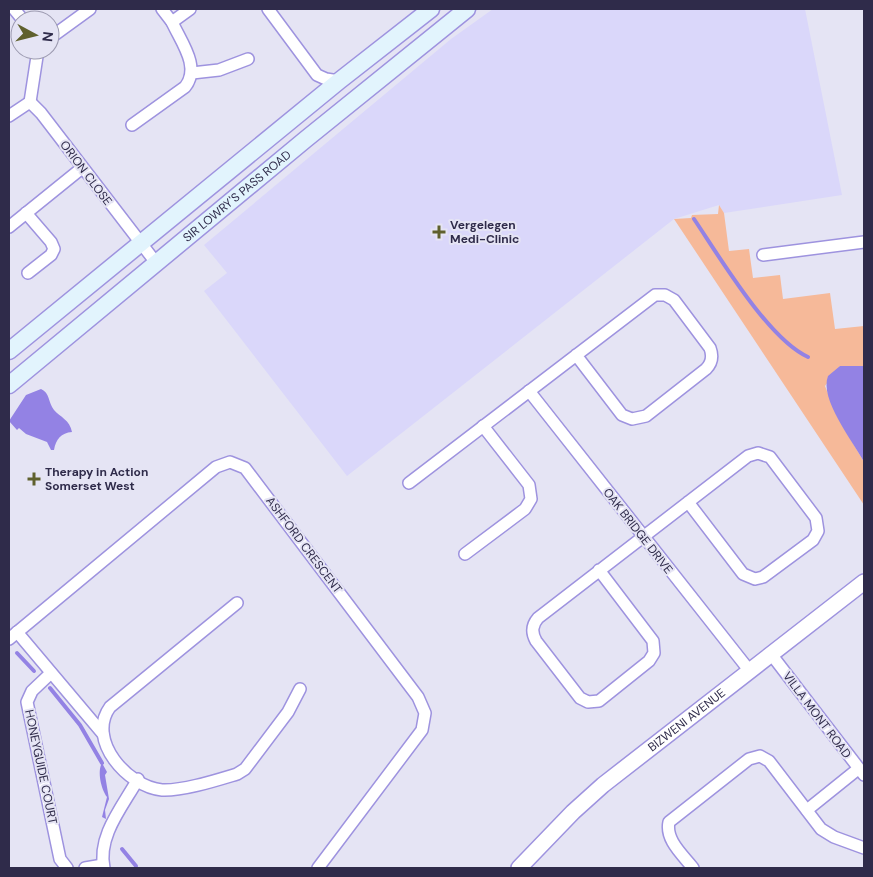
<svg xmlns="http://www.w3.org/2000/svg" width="873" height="877" viewBox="0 0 873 877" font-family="'DM Sans',sans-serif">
<rect width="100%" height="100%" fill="#e5e4f4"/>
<!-- built -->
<path fill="#dad7fa" d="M493 9H805L842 195 724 213 719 205 674 219 347 476 204 291 227 273 204 245 451 39Z"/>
<!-- green -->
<path fill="#f6b999" d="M719 205 724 213 729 251 749 249 753 278 780 275 783 299 830 293 835 329 864 326V366H840L825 386 837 416 864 462V505L674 219 691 218 692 215 718 214Z"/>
<!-- water -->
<g fill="#9382e4">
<path d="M840 366H864V462C853 441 819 399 828 376Z"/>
<path d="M41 389C50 393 48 402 54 410 60 417 70 420 72 432 61 433 56 439 54 450H51L47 442 26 434 19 428 17 430 9 421 26 395Z"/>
<path d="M102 763 107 772 105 775 109 799 105 810 106 819 102 817 107 797C101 789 97 771 102 763Z"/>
</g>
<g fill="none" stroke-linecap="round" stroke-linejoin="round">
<!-- stream -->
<g stroke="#9382e4" stroke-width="4">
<path d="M694 219C719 256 768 339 808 357"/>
<path d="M17 653 34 671"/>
<path d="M50 688 80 725 102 763"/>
<path d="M122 849 136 866"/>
</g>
<defs>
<g id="minor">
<path d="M14 9 23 20"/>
<path d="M162 9 172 22"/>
<path d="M268 9 317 75 326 79 339 81"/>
<path d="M50 38 90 9"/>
<path d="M192 73 219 70 248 59"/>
<path d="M30 102 38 50"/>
<path d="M9 116 30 102 41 113 157 264"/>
<path d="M132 125 185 87C201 67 181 42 172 22L190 9"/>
<path d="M26 213 51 242 54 249 51 255 28 273"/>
<path d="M9 227 82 168"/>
<path d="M763 255 864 242"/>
<path d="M529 391 749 670"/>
<path d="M409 483 655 295H665L674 300 710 348C713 356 712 363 706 369L646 416 632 419 622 415 576 355"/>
<path d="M465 554 525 509 531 499 529 485 483 426"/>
<path d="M599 570 653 641 654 653 649 661 599 701 588 702 580 698 536 641C531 632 532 625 538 618 608 564 678 510 748 456L758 453 770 457 816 518 818 531 813 540 763 577 755 579 743 574 688 502"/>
<path d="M237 603 110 707C86 740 128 787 162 790 183 791 217 780 237 774L245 769 288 712 300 689"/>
<path d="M17 632 103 734"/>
<path d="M9 639 216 467 230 462 245 468 418 697 425 713 422 730 318 868"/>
<path d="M771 654 864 775"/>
<path d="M51 673 32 691 27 702 60 859 67 868"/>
<path d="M807 810 858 769"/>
<path d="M85 868 103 865"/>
<path d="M104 868C97 836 123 806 138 779"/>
<path d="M693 868C683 855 665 840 669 822L749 759 760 756 769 761 821 829 834 837 864 848"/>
</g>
<g id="tertiary">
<path id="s1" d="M519 868 573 812 603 785 864 582"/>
</g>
<g id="secondary">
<path d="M9 351 339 81 431 9"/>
<path id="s2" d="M9 385 306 139 467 9"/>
</g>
</defs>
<!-- minor casing -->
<use href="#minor" stroke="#9e93df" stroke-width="14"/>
<!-- tertiary casing -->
<use href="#tertiary" stroke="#9e93df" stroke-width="18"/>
<!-- secondary casing -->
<use href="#secondary" stroke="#9e93df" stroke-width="19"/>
<!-- minor -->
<use href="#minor" stroke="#fff" stroke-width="11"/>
<!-- tertiary -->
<use href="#tertiary" stroke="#fff" stroke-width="15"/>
<!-- secondary -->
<use href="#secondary" stroke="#e2f4fd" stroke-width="16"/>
</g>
<!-- markers -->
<g fill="#5f602d" stroke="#e5e4f4" stroke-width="2">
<path d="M436.5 224.5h5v5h5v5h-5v5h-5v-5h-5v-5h5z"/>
<path d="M31.5 471.5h5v5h5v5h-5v5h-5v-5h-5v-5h5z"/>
</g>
<g text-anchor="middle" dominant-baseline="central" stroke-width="4" stroke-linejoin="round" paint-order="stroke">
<!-- street labels -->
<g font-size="12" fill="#2f2b4a" stroke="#e5e4f4">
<text transform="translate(86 173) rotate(53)">ORION CLOSE</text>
<text stroke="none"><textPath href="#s2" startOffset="296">SIR LOWRY'S PASS ROAD</textPath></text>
<text transform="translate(638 531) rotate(52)">OAK BRIDGE DRIVE</text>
<text transform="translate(304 545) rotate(53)">ASHFORD CRESCENT</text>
<text transform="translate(817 715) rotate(53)">VILLA MONT ROAD</text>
<text stroke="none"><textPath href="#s1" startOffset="224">BIZWENI AVENUE</textPath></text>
<text transform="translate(41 767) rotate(78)">HONEYGUIDE COURT</text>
</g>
<!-- poi labels -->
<g font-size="12" font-weight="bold" fill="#2f2b4a" stroke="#e5e4f4" text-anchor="start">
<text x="450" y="225">Vergelegen<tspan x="450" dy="14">Medi-Clinic</tspan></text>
<text x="45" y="472">Therapy in Action<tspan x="45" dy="14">Somerset West</tspan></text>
</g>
</g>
<!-- border -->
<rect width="873" height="877" fill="none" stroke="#2f2b4a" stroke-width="20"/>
<!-- north arrow -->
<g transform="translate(35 35) rotate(97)"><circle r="24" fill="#e5e4f4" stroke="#9c9ab0"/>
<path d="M0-4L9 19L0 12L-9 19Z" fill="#5f602d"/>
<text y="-8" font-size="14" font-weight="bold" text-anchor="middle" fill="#2f2b4a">N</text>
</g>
</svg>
